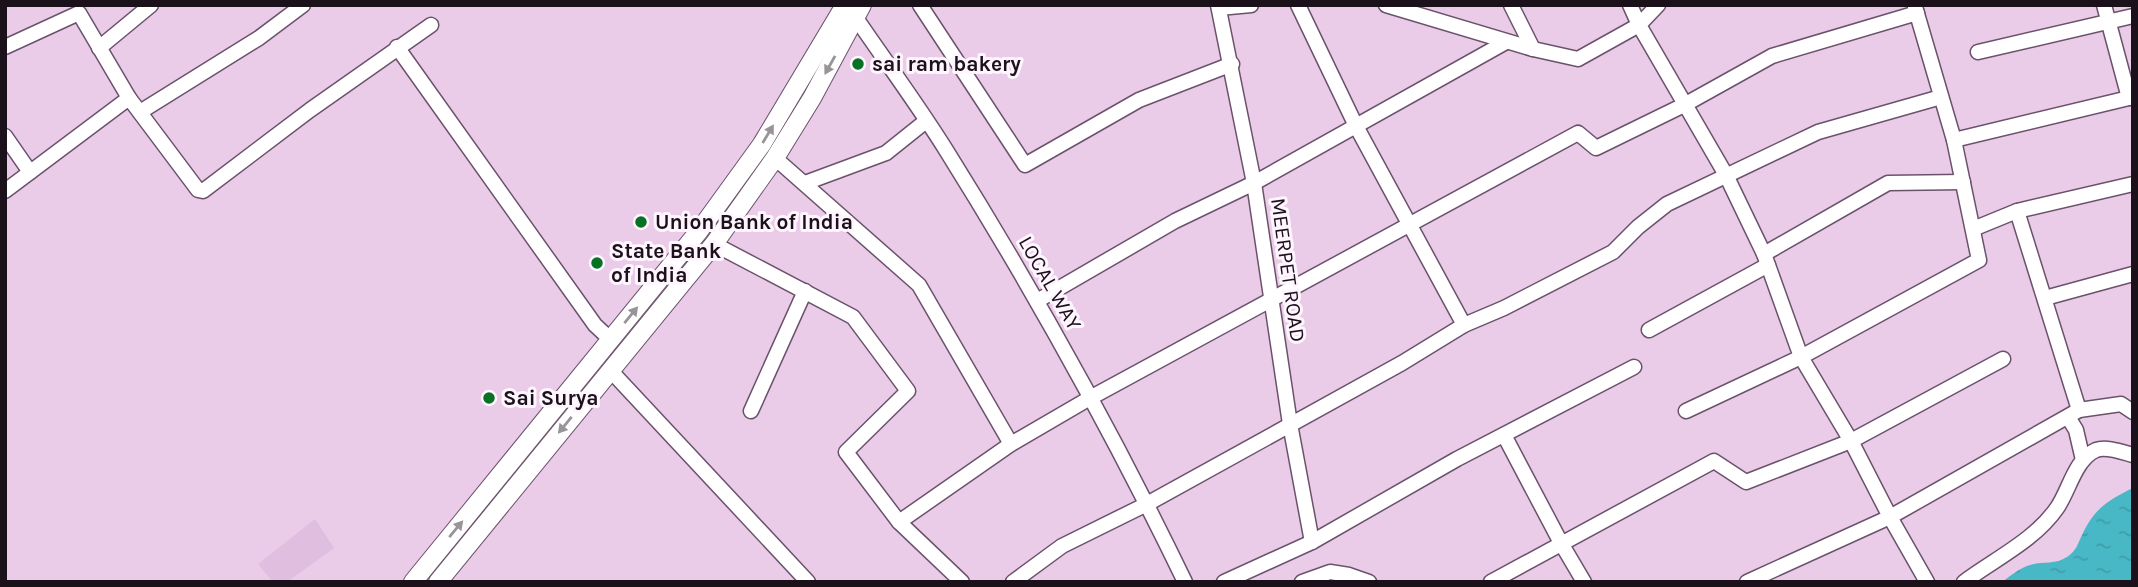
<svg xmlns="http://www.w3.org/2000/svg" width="2138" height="587" viewBox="0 0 2138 587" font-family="Karla,sans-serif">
<defs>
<pattern id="water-ripples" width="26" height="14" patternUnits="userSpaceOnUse" patternTransform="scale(1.75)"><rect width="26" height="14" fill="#49b8c6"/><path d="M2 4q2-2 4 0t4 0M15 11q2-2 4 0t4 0" fill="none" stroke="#3f9daa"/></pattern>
</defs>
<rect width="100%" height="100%" fill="#eacce9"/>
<!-- built -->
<path fill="#e0bee0" d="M315 519 334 548 287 582H273L258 564Z"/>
<!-- water -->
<path fill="url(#water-ripples)" d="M2133 488V582H2002C2010 576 2020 568 2030 565 2042 561 2055 565 2067 557 2077 550 2077 545 2082 535 2094 509 2108 500 2133 488Z"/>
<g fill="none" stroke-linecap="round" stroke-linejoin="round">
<defs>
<g id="minor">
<path d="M920 5 1025 165 1139 100 1232 64"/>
<path d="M1218 5 1254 183 1290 424 1312 542"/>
<path d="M1298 5 1356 126 1464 325"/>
<path d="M1386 5 1533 49 1578 59 1639 25 1630 5"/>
<path d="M1511 5 1533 49"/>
<path d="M1658 5 1639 25 1726 175 1764 254 1801 357 1686 411"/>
<path d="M2104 5 2129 98"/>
<path d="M1915 7 1954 140"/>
<path d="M1219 8 1251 5"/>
<path d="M856 18C886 62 918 105 946 150 1033 289 1113 433 1185 582"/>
<path d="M5 47 79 13 129 98"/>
<path d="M397 47 595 325 611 340"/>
<path d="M99 48 151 5"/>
<path d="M1978 52 2133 16"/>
<path d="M140 112 259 38 303 5"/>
<path d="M5 136 30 172"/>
<path d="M775 158 919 285 1011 444"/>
<path d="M805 183 886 153 926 121"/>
<path d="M2133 184 2017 211 2079 410 2121 404 2133 412"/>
<path d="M5 191 129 98 198 190 203 191 310 110 431 25"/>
<path d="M1973 229 2017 211"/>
<path d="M714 244 853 317 908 391 846 452 899 522 962 582"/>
<path d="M1764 254 1888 183 1963 182"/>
<path d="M2045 298 2133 274"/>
<path d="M1037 301 1175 221 1254 183 1506 42"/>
<path d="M1649 330 1768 265"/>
<path d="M610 370 808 582"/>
<path d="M751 411 805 291"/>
<path d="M2068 417 2076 430 2083 460"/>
<path d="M1504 435 1561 543 1584 582"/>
<path d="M899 522 1011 444 1090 398 1578 133 1596 148 1684 105 1772 56 1917 13"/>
<path d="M1013 582 1062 546 1147 504 1402 363 1464 325 1504 308 1613 252 1638 227 1667 204 1818 132 1941 97"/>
<path d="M1224 582 1312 542 1457 459 1634 367"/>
<path d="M1302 582 1330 572 1349 575 1369 582"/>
<path d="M1491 582 1714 461 1746 482 1851 441 2003 359"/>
<path d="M1747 582 1890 517 1851 441 1801 357 1979 260 1954 140 2133 97"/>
<path d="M1927 582 1890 517 2079 410"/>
<path d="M1964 582C1995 559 2035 540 2057 508 2069 491 2075 459 2096 450 2106 446 2122 452 2133 455"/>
</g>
<g id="tertiary">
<path d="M413 582 699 231 762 144 845 5"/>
<path d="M438 582 714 244 775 158 812 98 862 5"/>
</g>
</defs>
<!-- minor casing -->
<use href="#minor" stroke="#6b526b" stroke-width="17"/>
<!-- tertiary casing -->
<use href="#tertiary" stroke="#6b526b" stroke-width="20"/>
<!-- minor -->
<use href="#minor" stroke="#fff" stroke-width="14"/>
<!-- tertiary -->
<use href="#tertiary" stroke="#fff" stroke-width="18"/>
</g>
<!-- one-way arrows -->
<defs><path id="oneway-solid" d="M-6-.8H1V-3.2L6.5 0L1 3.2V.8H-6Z" transform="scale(1.75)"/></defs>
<g fill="#989498">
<use href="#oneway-solid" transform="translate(830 65) rotate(119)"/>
<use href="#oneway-solid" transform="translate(768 134) rotate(-59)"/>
<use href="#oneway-solid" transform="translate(631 315) rotate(-51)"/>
<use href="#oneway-solid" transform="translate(565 425) rotate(129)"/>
<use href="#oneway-solid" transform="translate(456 529) rotate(-50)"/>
</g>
<!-- markers -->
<g fill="#077224" stroke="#fef5fe" stroke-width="2.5">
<circle cx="858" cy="64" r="7"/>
<circle cx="641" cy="222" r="7"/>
<circle cx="597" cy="263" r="7"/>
<circle cx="489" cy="398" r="7"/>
</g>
<g text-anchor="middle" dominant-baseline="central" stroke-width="6" stroke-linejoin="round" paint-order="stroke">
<!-- poi labels -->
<g font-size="21" font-weight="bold" fill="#1b111b" stroke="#fef5fe" text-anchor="start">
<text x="872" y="64">sai ram bakery</text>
<text x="655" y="222">Union Bank of India</text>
<text x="611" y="251">State Bank<tspan x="611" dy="24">of India</tspan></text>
<text x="503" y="398">Sai Surya</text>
</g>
<!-- street labels -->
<g font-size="21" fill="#1b111b" stroke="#fef5fe">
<text transform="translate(1288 270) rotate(82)">MEERPET ROAD</text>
<text transform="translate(1050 283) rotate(60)">LOCAL WAY</text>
</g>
</g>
<!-- border -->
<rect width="2138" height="587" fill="none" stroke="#1b111b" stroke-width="14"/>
</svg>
